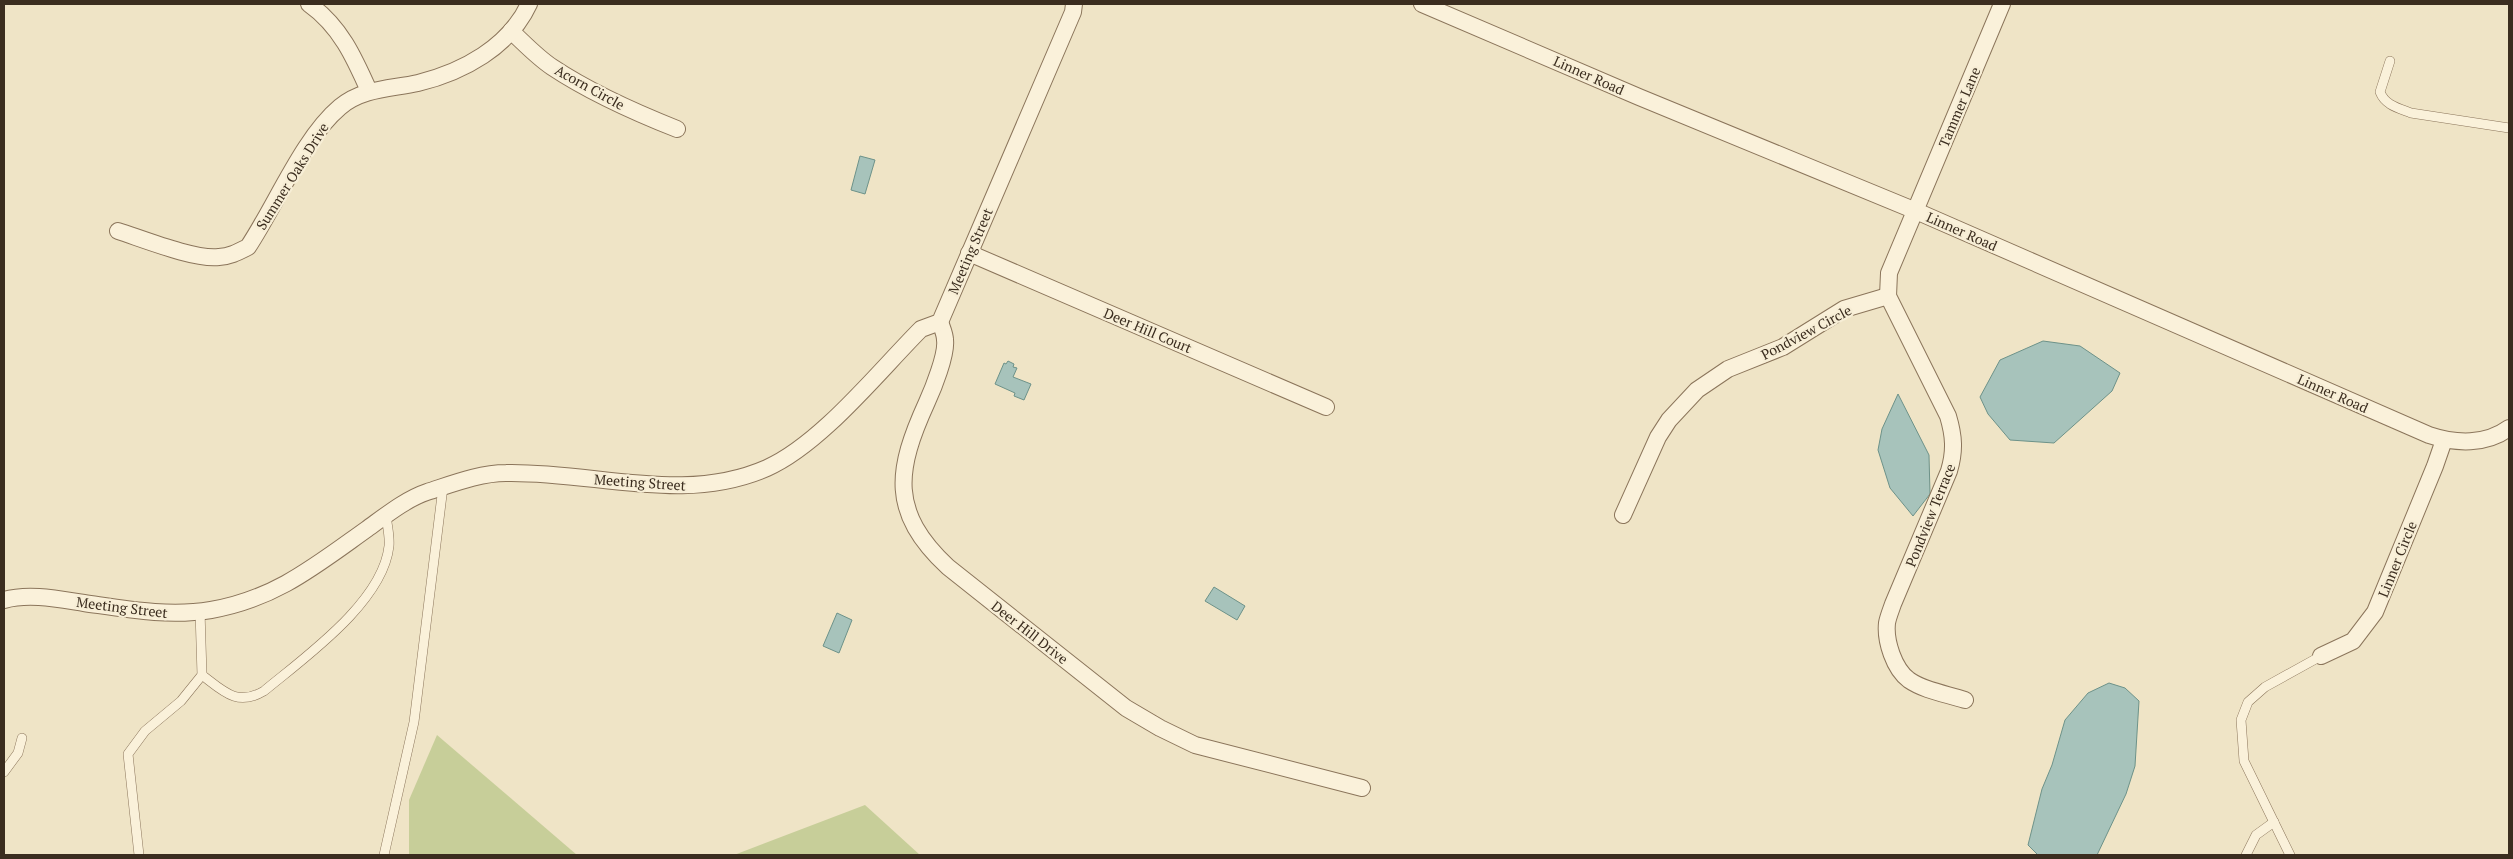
<svg xmlns="http://www.w3.org/2000/svg" width="2513" height="859" viewBox="0 0 2513 859" font-family="'PT Serif',serif">
<rect width="100%" height="100%" fill="#efe4c6"/>
<!-- green -->
<g fill="#c7ce99">
<path d="M437 735 577 855H409V800Z"/>
<path d="M865 805 920 855H734Z"/>
</g>
<!-- water -->
<g fill="#a7c3bb" stroke="#6d9289">
<path d="M860 156 875 160 865 194 851 190Z"/>
<path d="M2043 341 2080 346 2120 373 2112 391 2054 443 2010 440 1988 414 1980 397 2000 360Z"/>
<path d="M1008 361 1014 364 1013 367 1017 368 1013 377 1031 384 1024 400 1014 396 1015 393 995 384 1004 363 1006 364Z"/>
<path d="M1898 394 1929 455 1930 494 1913 516 1890 488 1878 450 1882 429Z"/>
<path d="M1214 587 1245 606 1237 620 1205 601Z"/>
<path d="M837 613 852 620 839 653 823 646Z"/>
<path d="M2109 683 2125 688 2139 701 2135 766 2126 794 2097 855H2038L2028 845 2042 789 2052 765 2065 720 2088 693Z"/>
</g>
<g fill="none" stroke-linecap="round" stroke-linejoin="round">
<defs>
<g id="lane">
<path d="M2390 61 2380 92C2385 105 2398 108 2411 113L2509 128"/>
<path d="M202 675C223 691 237 707 264 691 305 657 383 602 389 546 390 536 387 525 386 515"/>
<path d="M4 772 18 753 22 738"/>
<path d="M139 855 128 754 145 731 181 701 202 675 200 611"/>
<path d="M384 855 414 722 443 487"/>
<path d="M2246 855 2256 835 2274 822"/>
<path d="M2290 855 2244 761 2241 720 2248 702 2265 687 2321 656"/>
</g>
<g id="street">
<path d="M309 4C340 26 354 57 369 91"/>
<path d="M1422 4 1639 97 1916 211 2429 435C2456 444 2486 445 2509 428"/>
<path d="M511 31C524 43 537 57 552 67 591 93 634 112 677 129"/>
<path d="M118 231C143 239 195 260 219 257 231 256 238 252 248 247 276 205 303 138 340 107 363 88 391 89 418 83 463 72 509 47 529 4"/>
<path d="M969 253 1326 407"/>
<path d="M940 322C942 328 945 334 945 340 947 354 933 389 927 402 896 470 889 512 948 567L1126 708 1160 728 1195 745 1362 788"/>
<path d="M1623 515 1658 437 1669 420 1697 390 1728 369 1783 347 1844 309 1888 296"/>
<path d="M4 600C29 593 58 599 84 603 126 609 168 617 211 610 275 599 315 566 367 529 385 516 406 499 427 492 452 484 480 473 506 473 594 471 683 505 767 468 821 444 879 371 921 329L940 322 1073 12 1074 4"/>
<path d="M2321 656 2353 641 2375 612 2435 466 2444 440"/>
<path d="M1965 700C1947 694 1925 691 1909 680 1894 669 1885 641 1887 623 1888 617 1891 610 1893 604L1949 471C1955 451 1954 436 1948 416L1888 296 1889 273 2002 4"/>
</g>
</defs>
<!-- lane casing -->
<use href="#lane" stroke="#8b755b" stroke-width="10"/>
<!-- street casing -->
<use href="#street" stroke="#8b755b" stroke-width="18"/>
<!-- lane -->
<use href="#lane" stroke="#faf1da" stroke-width="9"/>
<!-- street -->
<use href="#street" stroke="#faf1da" stroke-width="16"/>
</g>
<g text-anchor="middle" dominant-baseline="central" stroke-width="4.5" stroke-linejoin="round" paint-order="stroke">
<!-- street labels -->
<g font-size="14" fill="#3b2d1f" stroke="#f7eed6">
<text transform="translate(1589 75) rotate(24)">Linner Road</text>
<text transform="translate(590 87) rotate(29)">Acorn Circle</text>
<text transform="translate(1959 107) rotate(-67)">Tammer Lane</text>
<text transform="translate(292 176) rotate(-58)">Summer Oaks Drive</text>
<text transform="translate(1962 231) rotate(24)">Linner Road</text>
<text transform="translate(970 251) rotate(-67)">Meeting Street</text>
<text transform="translate(1148 330) rotate(23)">Deer Hill Court</text>
<text transform="translate(1806 332) rotate(-28)">Pondview Circle</text>
<text transform="translate(2333 393) rotate(24)">Linner Road</text>
<text transform="translate(640 482) rotate(4)">Meeting Street</text>
<text transform="translate(1930 515) rotate(-68)">Pondview Terrace</text>
<text transform="translate(2397 559) rotate(-68)">Linner Circle</text>
<text transform="translate(122 607) rotate(7)">Meeting Street</text>
<text transform="translate(1030 632) rotate(38)">Deer Hill Drive</text>
</g>
</g>
<!-- border -->
<rect width="2513" height="859" fill="none" stroke="#3b2d1f" stroke-width="10"/>
</svg>
